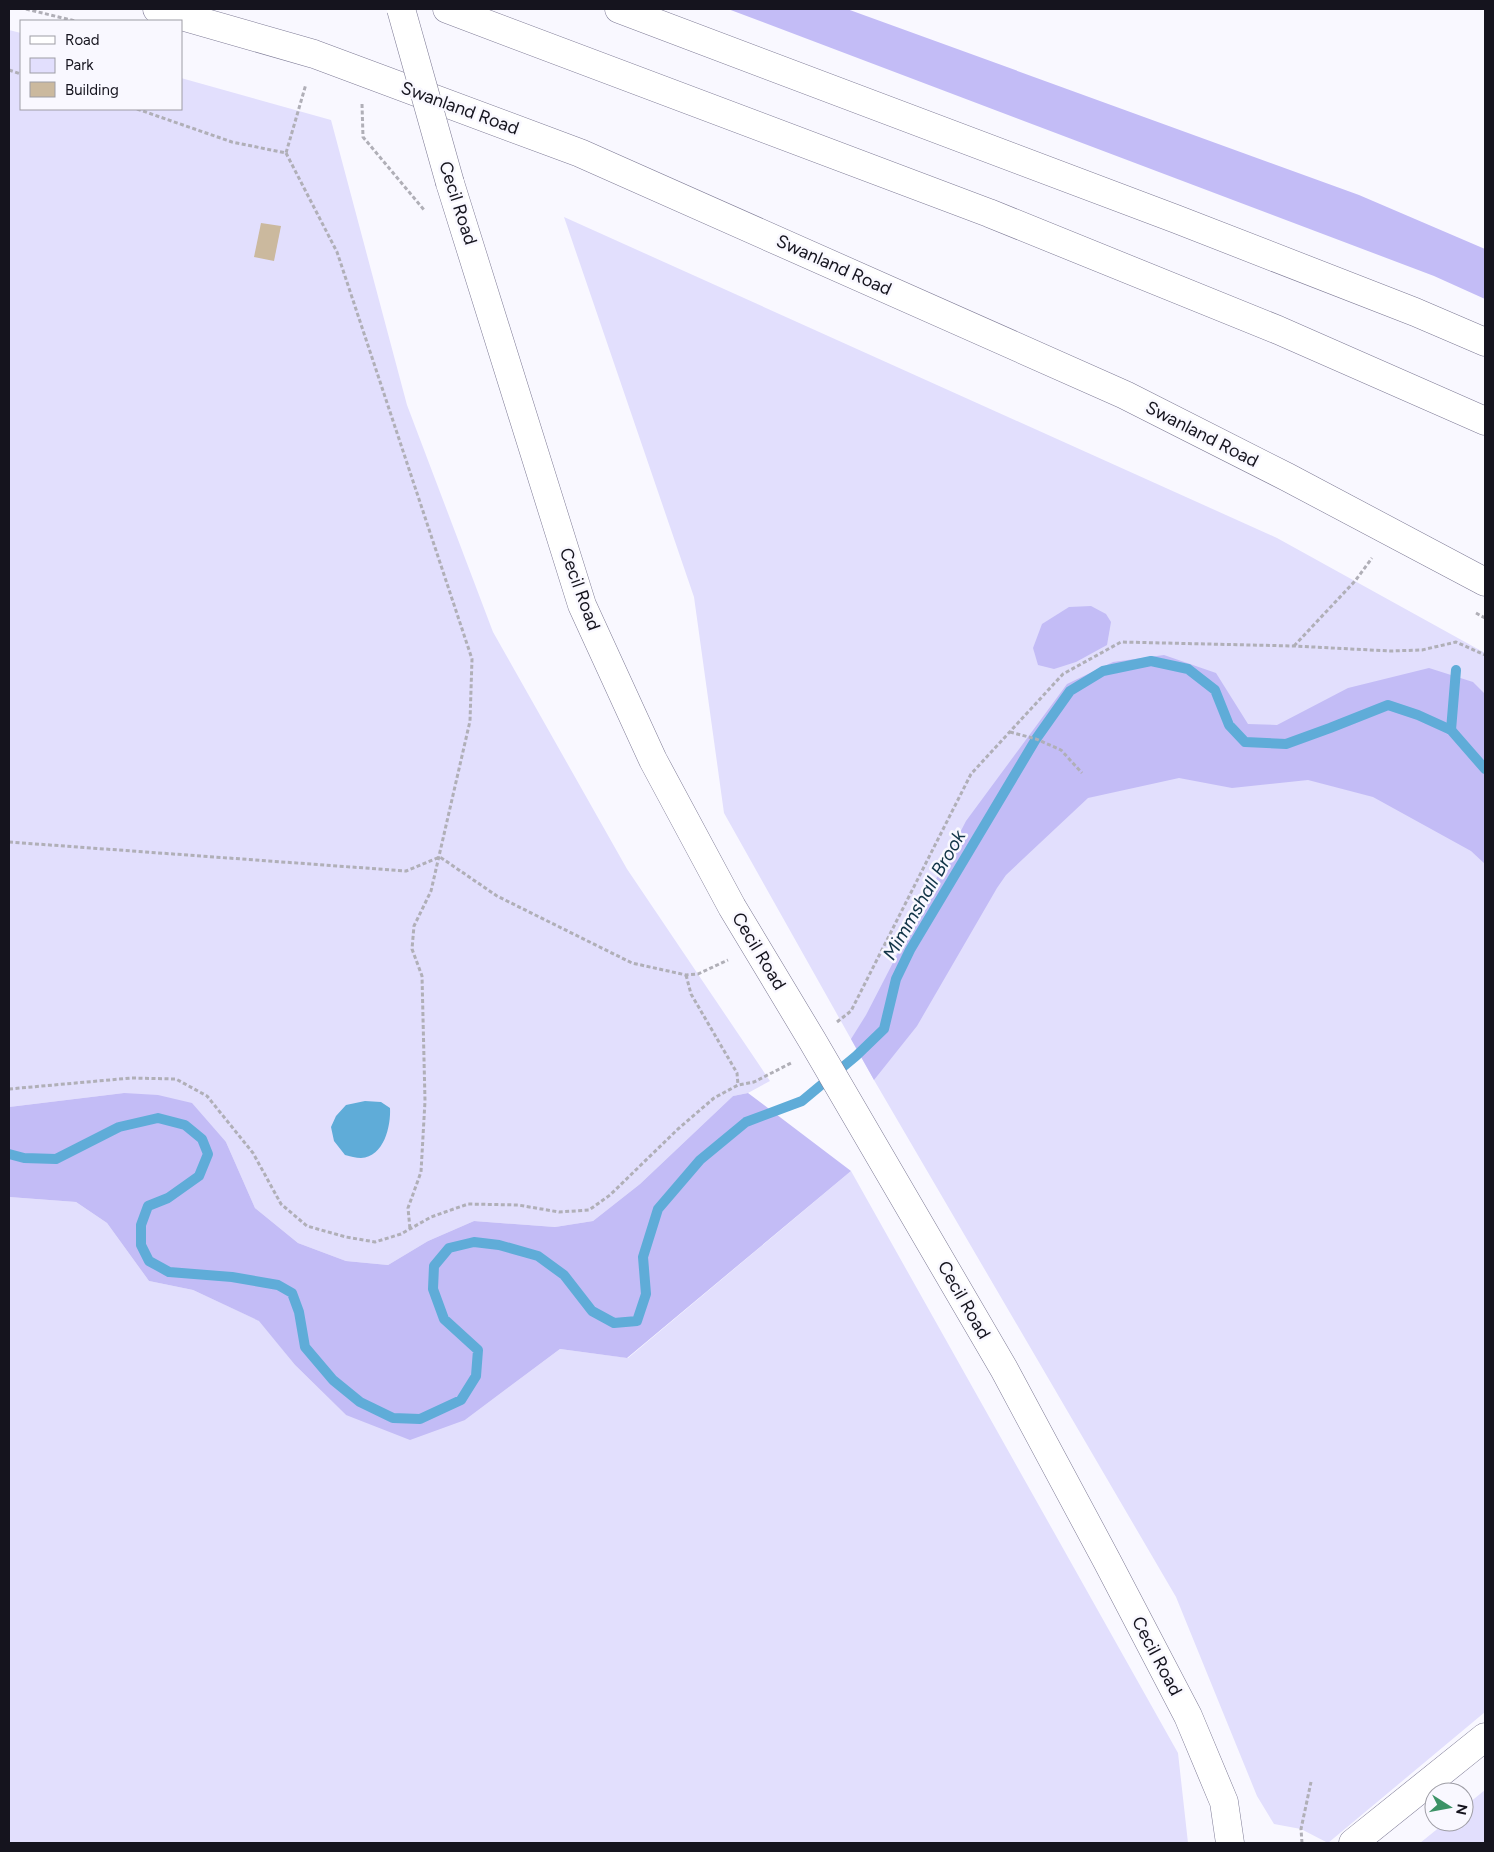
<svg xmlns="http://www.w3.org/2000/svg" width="1494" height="1852" viewBox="0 0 1494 1852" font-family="Figtree,sans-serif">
<rect width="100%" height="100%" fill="#f9f8ff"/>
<!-- green -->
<g fill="#e2dffd">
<path d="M9 30 21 33V109H181V78L331 120 407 405 493 632 627 869 770 1081 748 1093 733 1096 640 1184 593 1221 555 1227 474 1221 428 1241 388 1265 346 1261 298 1243 255 1208 226 1142 124 1093 9 1107Z"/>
<path d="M564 217 1277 538 1485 653V1712L1328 1843 1301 1829 1274 1824 1257 1796 1176 1597 874 1080 724 813 694 597Z"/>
<path d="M851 1171 1178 1753 1188 1843H9V1197L76 1202 107 1223 149 1281 193 1290 260 1321 295 1365 346 1415 465 1420 560 1349 628 1358Z"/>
<path d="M1485 1790V1843H1420L1446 1822H1464V1807Z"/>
</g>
<!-- forest -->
<g fill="#c3bcf6">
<path d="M728 9H847L1359 195 1485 249V299L1434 276Z"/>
<path d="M1091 606 1106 614 1111 622 1107 645 1076 662 1054 669 1038 665 1033 648 1042 624 1069 607Z"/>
<path d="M1164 655 1216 673 1248 724 1277 725 1348 688 1429 668 1473 682 1485 694V864L1471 851 1373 797 1308 780 1232 788 1179 778 1088 798 1006 875 997 888 917 1026 874 1080 851 1039 866 1015 966 821 1067 684 1113 662Z"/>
<path d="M124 1093 158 1095 192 1103 226 1142 255 1208 298 1243 346 1261 388 1265 428 1241 474 1221 555 1227 593 1221 640 1184 733 1096 748 1093 851 1171 627 1358 560 1349 465 1420 410 1440 346 1415 295 1365 259 1321 193 1290 149 1281 107 1223 76 1202 9 1197V1107Z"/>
</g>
<!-- water -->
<path fill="#5facd8" d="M365 1101 381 1102 390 1108C391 1126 384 1157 361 1158 356 1158 350 1156 345 1155L334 1141 331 1127 336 1116 346 1105Z"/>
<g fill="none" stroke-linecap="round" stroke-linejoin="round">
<!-- stream -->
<g stroke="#5facd8" stroke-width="10">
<path d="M1451 730 1456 670"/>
<path d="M9 1154 24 1158 56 1159 119 1127 158 1118 185 1125 202 1139 208 1154 199 1176 168 1198 148 1206 141 1225V1245L149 1261 169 1272 232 1277 278 1285 292 1293 299 1312 305 1347 333 1380 360 1402 393 1418 420 1419 461 1400 476 1376 478 1350 444 1319 433 1289 434 1266 449 1248 474 1242 499 1245 538 1256 564 1275 592 1311 614 1323 637 1321 646 1294 643 1257 658 1209 700 1160 746 1122 802 1101 856 1056 884 1029 896 979 910 950 1036 739 1070 691 1103 671 1151 661 1188 669 1215 690 1229 725 1245 742 1286 744 1330 728 1388 705 1418 715 1451 730 1485 769"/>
</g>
</g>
<!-- building -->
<path fill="#cbb99e" d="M261 223 281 226 274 261 254 257Z"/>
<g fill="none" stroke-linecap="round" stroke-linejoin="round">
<defs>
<path id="street" d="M1353 1843 1485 1737"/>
<g id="secondary">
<path d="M157 9 314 54 580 153 1125 395 1287 477 1485 582"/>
<path d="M450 183 582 605 653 760 732 907 812 1040 1004 1369 1107 1561 1188 1716 1224 1802 1230 1843"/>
</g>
<g id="highway">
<path d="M447 9 989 213 1278 330 1485 421"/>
<path d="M619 9 1176 219 1415 312 1485 342"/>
</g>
</defs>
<!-- street casing -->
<use href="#street" stroke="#7d7a95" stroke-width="29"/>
<!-- secondary casing -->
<use href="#secondary" stroke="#7d7a95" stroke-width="29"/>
<!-- highway casing -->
<use href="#highway" stroke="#7d7a95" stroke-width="29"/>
<!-- path -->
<g stroke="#b0afb7" stroke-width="3" stroke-dasharray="4 2.5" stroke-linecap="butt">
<path d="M26 9 75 21"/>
<path d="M9 70 21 74"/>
<path d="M362 104 363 137 425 211"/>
<path d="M137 109 232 142 286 153 306 84"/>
<path d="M286 153 337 252 472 659 470 721 431 891 414 926 412 949 422 976 425 1101 421 1172 408 1208 410 1229"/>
<path d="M1476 613 1485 618"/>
<path d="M1294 646 1355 581 1372 558"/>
<path d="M1010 732 1036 739 1061 750 1082 773"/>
<path d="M9 842 406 871 440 857 497 896 632 963 686 975 698 974 728 960"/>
<path d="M686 975 691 994 737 1073 738 1085"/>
<path d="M837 1022 851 1011 971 774 1063 674 1121 642 1294 646 1390 651 1422 650 1456 642 1485 655"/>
<path d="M9 1089 131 1078 176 1079 207 1096 253 1153 281 1204 307 1226 346 1237 375 1242 401 1234 431 1217 468 1204 518 1205 559 1212 589 1210 610 1195 678 1129 714 1098 738 1085 754 1082 791 1063"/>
<path d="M1302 1843 1301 1829 1311 1782"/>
</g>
<!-- street -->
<use href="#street" stroke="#fff" stroke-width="28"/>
<!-- secondary -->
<use href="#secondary" stroke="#fff" stroke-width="28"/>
<!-- highway -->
<use href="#highway" stroke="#fff" stroke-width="28"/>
<defs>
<path id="secondary-bridge" d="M401 9 450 183"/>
</defs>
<!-- secondary-bridge casing -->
<use href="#secondary-bridge" stroke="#7d7a95" stroke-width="29" stroke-linecap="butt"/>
<!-- secondary-bridge -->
<use href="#secondary-bridge" stroke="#fff" stroke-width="28"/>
</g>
<g text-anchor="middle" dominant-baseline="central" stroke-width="5" stroke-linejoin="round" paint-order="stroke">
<!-- street labels -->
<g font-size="18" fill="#15141e" stroke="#f9f8ff">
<text transform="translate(460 108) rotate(20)">Swanland Road</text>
<text transform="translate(458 203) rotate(72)">Cecil Road</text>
<text transform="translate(834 265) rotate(24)">Swanland Road</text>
<text transform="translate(1202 434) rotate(27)">Swanland Road</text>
<text transform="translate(580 589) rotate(70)">Cecil Road</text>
<text transform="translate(759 951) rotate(59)">Cecil Road</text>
<text transform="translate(964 1300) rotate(60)">Cecil Road</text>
<text transform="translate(1157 1656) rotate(62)">Cecil Road</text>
</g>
<!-- water labels -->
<g font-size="19" font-style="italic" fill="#113447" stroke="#f9f8ff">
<text transform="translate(924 895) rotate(-60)">Mimmshall Brook</text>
</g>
</g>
<!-- border -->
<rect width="1494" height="1852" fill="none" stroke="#15141e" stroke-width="20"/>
<!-- legend -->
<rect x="20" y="20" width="162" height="90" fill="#f9f8ff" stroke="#9e9da5"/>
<rect x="30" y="36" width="25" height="8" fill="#ffffff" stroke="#9e9da5"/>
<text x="65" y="45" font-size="15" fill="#15141e">Road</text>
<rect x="30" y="58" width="25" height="15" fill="#e2dffd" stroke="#9e9da5"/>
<text x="65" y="70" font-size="15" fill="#15141e">Park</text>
<rect x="30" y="82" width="25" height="15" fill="#cbb99e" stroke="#9e9da5"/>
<text x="65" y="95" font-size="15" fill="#15141e">Building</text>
<!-- north arrow -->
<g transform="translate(1449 1807) rotate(101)"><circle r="24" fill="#f9f8ff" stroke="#9e9da5"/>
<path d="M0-4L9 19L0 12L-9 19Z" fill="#3c9266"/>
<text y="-8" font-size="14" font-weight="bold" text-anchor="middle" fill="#15141e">N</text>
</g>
</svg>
